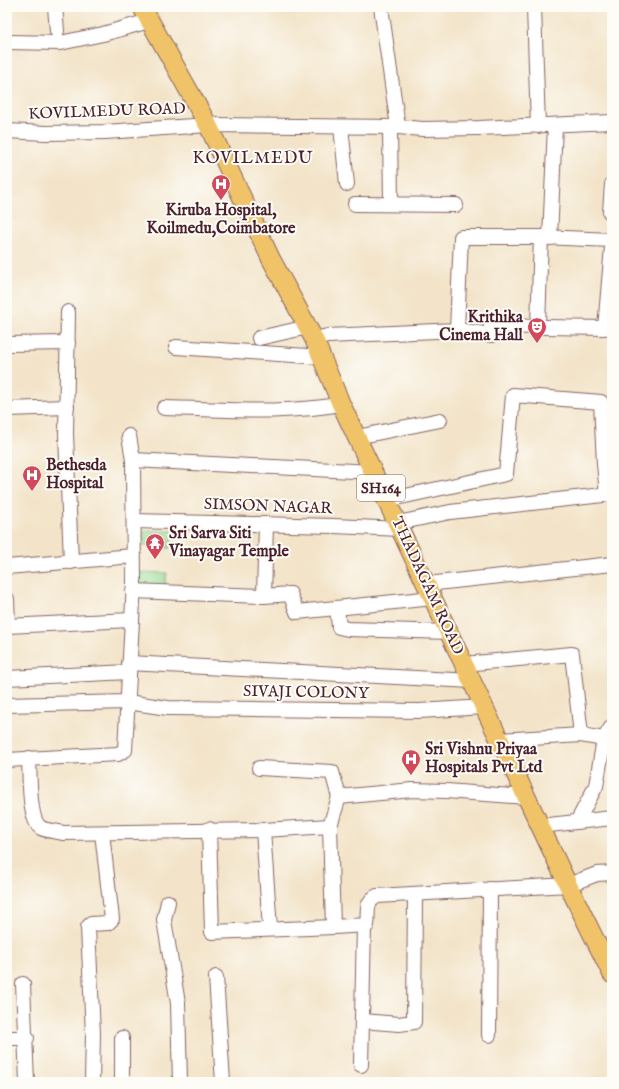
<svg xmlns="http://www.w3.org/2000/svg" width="619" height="1089" viewBox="0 0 619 1089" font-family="'IM FELL English',serif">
<rect width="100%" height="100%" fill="#fdfcf7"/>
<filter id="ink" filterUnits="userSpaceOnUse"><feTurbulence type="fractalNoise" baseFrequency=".025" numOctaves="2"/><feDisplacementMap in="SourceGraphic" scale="8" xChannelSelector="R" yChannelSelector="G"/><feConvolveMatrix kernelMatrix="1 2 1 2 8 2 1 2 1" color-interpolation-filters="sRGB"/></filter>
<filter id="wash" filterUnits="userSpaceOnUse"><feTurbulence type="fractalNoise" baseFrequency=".012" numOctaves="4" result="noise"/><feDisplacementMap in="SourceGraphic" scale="16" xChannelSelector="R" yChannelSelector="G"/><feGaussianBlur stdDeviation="0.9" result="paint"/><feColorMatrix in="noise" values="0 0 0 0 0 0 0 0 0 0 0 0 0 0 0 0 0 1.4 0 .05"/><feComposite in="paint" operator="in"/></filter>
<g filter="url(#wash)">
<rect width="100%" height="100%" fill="#f3e4c9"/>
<!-- green -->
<g fill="#95d992" stroke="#707c5e">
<path d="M144 531H174L170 548 143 546Z"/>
<path d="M139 572 167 573 164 590 137 589Z"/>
</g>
</g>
<g filter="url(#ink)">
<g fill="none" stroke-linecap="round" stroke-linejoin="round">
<defs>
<g id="minor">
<path d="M55 7 57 31"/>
<path d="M381 7 398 127"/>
<path d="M534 7 538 126"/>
<path d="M7 42 60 43 103 34 149 21"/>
<path d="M341 127 347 184"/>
<path d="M390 128 391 203"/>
<path d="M7 131 46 133 105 132 208 125 398 127 423 129 479 128 612 122"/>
<path d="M355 204 456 205"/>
<path d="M610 212 612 184"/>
<path d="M550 238 555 125"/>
<path d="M68 312 66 433 71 562"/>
<path d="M538 326 541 237"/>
<path d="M457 330 491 335V326L605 328 612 247"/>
<path d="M259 338 308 327"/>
<path d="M314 339 328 336 457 330 461 237H541L612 240"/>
<path d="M7 344 68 343"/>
<path d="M176 347 322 357"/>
<path d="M164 408C222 409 284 415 341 404"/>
<path d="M7 409 67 407"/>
<path d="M357 437 440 420"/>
<path d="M133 460 373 472"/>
<path d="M387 500 506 474 513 395 601 402 604 464 607 494"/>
<path d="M134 521 334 526 401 529"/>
<path d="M398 523 450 512 612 494"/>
<path d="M7 567 133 556"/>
<path d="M427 584 612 564"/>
<path d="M133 591 264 596 290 594 297 612 433 598"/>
<path d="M264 596 266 524"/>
<path d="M7 599 8 625"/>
<path d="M337 608 339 627 348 629 449 632"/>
<path d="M7 626 131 620"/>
<path d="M129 663 472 681"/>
<path d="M464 664 572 654 581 735"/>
<path d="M7 678 129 672"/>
<path d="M7 705 127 702 168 708 419 711 484 707"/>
<path d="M500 740 581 735 604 739"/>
<path d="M29 758C30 773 28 820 41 828 47 831 56 831 63 833L263 830 330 826 333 927 367 925C369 913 364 903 377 896L568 885 597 874 612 873"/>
<path d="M7 760 118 754 125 750 134 583 133 460 129 436"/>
<path d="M259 768 332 772 339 797 330 826"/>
<path d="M339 797 412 790 446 791 526 797"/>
<path d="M577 822 596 786 604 739 612 726"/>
<path d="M540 826 612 818"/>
<path d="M209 829 212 932 333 927"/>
<path d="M263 830 270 929"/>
<path d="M168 902 164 920 178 1003 180 1082"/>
<path d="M216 977 223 1082"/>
<path d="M23 984 27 1082"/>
<path d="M362 1021 399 1024 414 1022 415 895"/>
<path d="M489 1035 490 889"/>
<path d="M7 1038H27"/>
<path d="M361 1065 364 926"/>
<path d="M92 1082 93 1034 88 927 91 924 108 923 112 919 102 833"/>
<path d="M122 1082V1038"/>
</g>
<path id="major" d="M142 7 208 125 271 259 314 339 341 404 568 885 612 974"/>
</defs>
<!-- minor casing -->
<use href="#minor" stroke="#856462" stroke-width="16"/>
<!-- major casing -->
<use href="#major" stroke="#856462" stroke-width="20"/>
<!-- minor -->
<use href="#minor" stroke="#fff" stroke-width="14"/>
<!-- major -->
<use href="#major" stroke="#f1c369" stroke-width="18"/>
</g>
</g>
<!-- icons -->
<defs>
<symbol id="hospital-pin" viewBox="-11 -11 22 30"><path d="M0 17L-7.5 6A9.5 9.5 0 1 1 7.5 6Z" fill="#d1495b" stroke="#fdfcf7"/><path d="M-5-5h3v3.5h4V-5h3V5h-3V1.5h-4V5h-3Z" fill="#fff"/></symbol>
<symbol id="theatre-pin" viewBox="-11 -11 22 30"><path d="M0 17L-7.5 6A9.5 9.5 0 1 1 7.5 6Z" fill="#d1495b" stroke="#fdfcf7"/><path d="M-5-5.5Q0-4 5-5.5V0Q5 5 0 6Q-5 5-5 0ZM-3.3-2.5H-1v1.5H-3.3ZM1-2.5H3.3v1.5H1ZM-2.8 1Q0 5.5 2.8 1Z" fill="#fff"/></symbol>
<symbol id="temple-pin" viewBox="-11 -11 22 30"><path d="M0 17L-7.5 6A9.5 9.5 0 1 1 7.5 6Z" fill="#d1495b" stroke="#fdfcf7"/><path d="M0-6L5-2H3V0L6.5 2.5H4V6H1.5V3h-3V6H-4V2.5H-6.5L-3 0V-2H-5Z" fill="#fff"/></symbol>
</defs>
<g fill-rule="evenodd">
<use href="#hospital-pin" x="210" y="173" width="22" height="30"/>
<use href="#theatre-pin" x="526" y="316" width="22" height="30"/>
<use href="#hospital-pin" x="21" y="464" width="22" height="30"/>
<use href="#temple-pin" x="144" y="532" width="22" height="30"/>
<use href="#hospital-pin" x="400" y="748" width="22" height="30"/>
</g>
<g text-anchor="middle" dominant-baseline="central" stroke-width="4" stroke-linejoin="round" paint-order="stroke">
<!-- shield labels -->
<rect fill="#fdfcf7" stroke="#806168" stroke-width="1" x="357" y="475" width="48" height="26" rx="3"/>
<g font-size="15" font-weight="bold" fill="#4a1f2b">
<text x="381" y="488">SH164</text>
</g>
<!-- street labels -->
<g font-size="16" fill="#4a1f2b" stroke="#fdfcf7">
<text transform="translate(107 112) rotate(-2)">KOVILMEDU ROAD</text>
<text transform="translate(268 507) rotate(2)">SIMSON NAGAR</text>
<text transform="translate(427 586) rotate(65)">THADAGAM ROAD</text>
<text transform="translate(306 693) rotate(1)">SIVAJI COLONY</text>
</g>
<!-- poi labels -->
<g font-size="16" font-weight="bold" fill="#4a1f2b" stroke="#fdfcf7" text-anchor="start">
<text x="221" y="211" text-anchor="middle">Kiruba Hospital,<tspan x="221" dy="18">Koilmedu,Coimbatore</tspan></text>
<text x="523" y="318" text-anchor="end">Krithika<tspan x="523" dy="18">Cinema Hall</tspan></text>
<text x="46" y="466">Bethesda<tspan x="46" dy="18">Hospital</tspan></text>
<text x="169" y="534">Sri Sarva Siti<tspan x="169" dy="18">Vinayagar Temple</tspan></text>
<text x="425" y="750">Sri Vishnu Priyaa<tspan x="425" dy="18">Hospitals Pvt Ltd</tspan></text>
</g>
<!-- neighbourhood labels -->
<g font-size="17" letter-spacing="1" fill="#4a1f2b" stroke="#fdfcf7">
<text x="253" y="158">KOVILMEDU</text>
</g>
</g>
<!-- margin -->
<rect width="619" height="1089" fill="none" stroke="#fdfcf7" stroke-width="24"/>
</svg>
